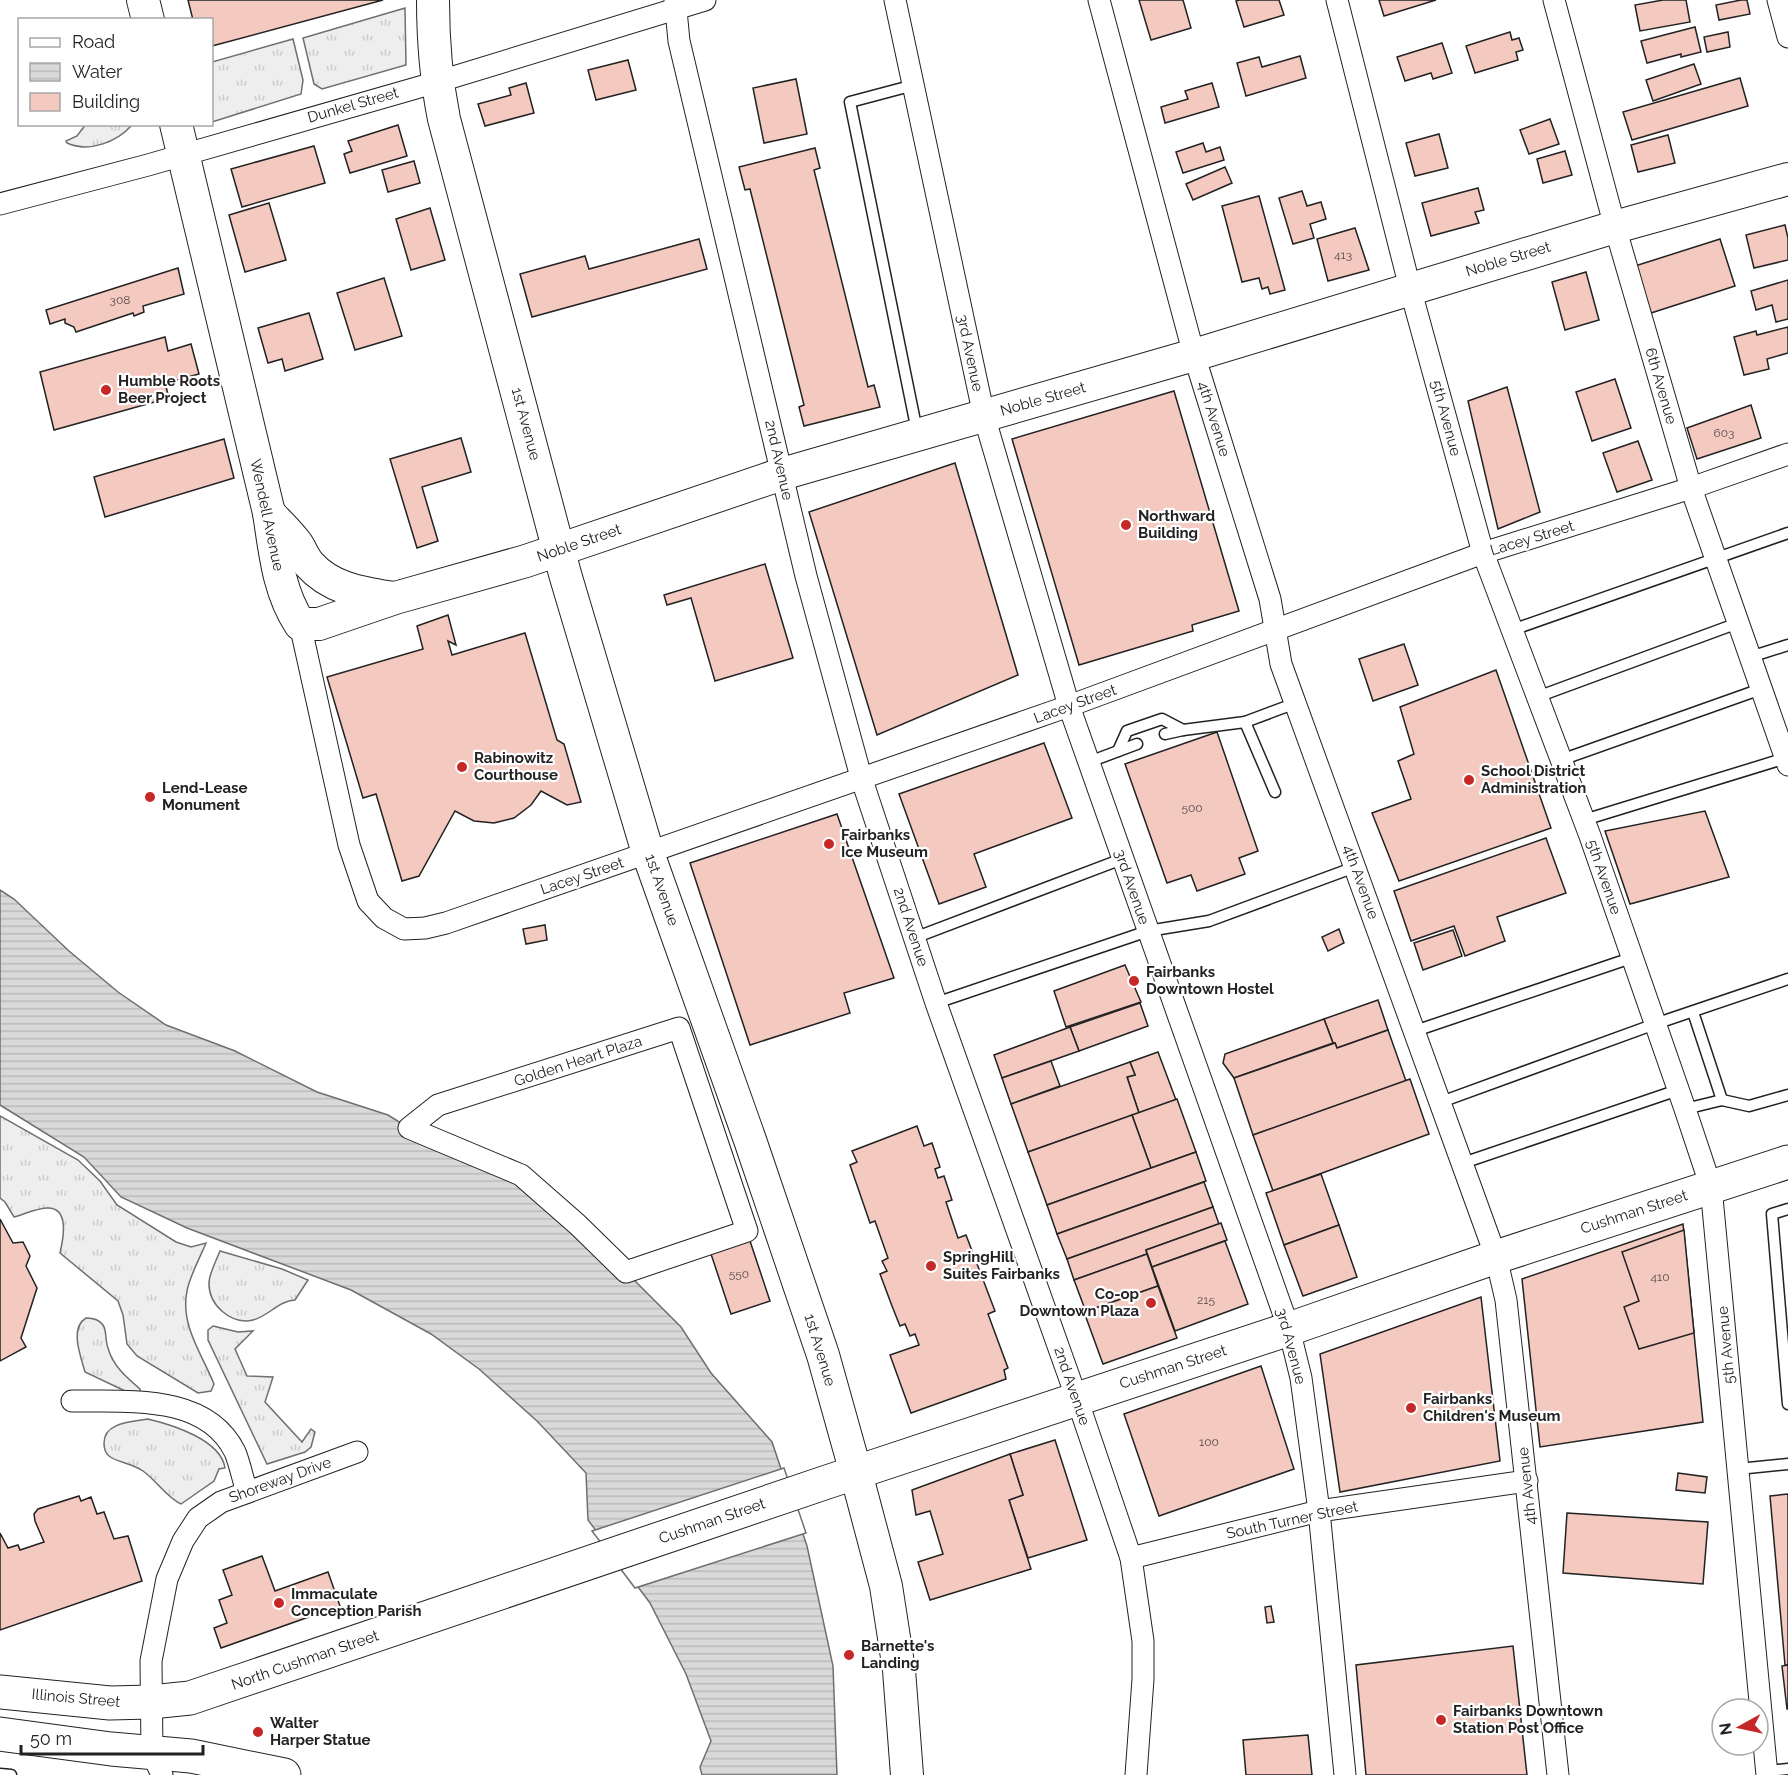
<svg xmlns="http://www.w3.org/2000/svg" width="1788" height="1775" viewBox="0 0 1788 1775" font-family="Raleway,sans-serif">
<defs>
<pattern id="grass-tufts" width="24" height="20" patternUnits="userSpaceOnUse" patternTransform="scale(1.5)"><rect width="24" height="20" fill="#eee"/><path d="M3 7l-1-3M5 7V3M7 7l1-3M15 17l-1-3M17 17v-4M19 17l1-3" fill="none" stroke="#ccc"/></pattern>
<pattern id="water-rules" width="6" height="5" patternUnits="userSpaceOnUse" patternTransform="scale(1.5)"><rect width="6" height="5" fill="#d9d9d9"/><path d="M0 2.5h6" fill="none" stroke="#bababa"/></pattern>
</defs>
<rect width="100%" height="100%" fill="#fff"/>
<!-- grass -->
<g fill="url(#grass-tufts)" stroke="#6f6f6f" stroke-width="1.5">
<path d="M405 8 406 65 322 89 314 84 303 38Z"/>
<path d="M293 39 303 80 301 94 212 122V62Z"/>
<path d="M86 124H132V125C117 142 89 153 67 143L66 141 77 136Z"/>
<path d="M0 1116 78 1160 100 1181 117 1205 176 1242 191 1247 206 1243C200 1258 190 1275 187 1291 180 1325 202 1354 214 1384L211 1391 198 1393 137 1356 127 1344 123 1315 118 1301 60 1253C63 1240 70 1208 48 1208 37 1208 25 1214 14 1217L5 1202 0 1198Z"/>
<path d="M220 1251 282 1269 308 1280 295 1300C278 1301 269 1316 253 1320 231 1325 208 1305 209 1282 210 1272 216 1261 220 1251Z"/>
<path d="M86 1318C93 1318 99 1319 103 1325 107 1331 105 1341 108 1348 113 1366 126 1377 140 1389V1393L125 1391 85 1372C81 1357 69 1328 86 1318Z"/>
<path d="M213 1326 238 1332 253 1331 235 1349 247 1376 273 1377 265 1402 302 1442 311 1429 315 1432 311 1447 305 1452 267 1464 208 1340V1330Z"/>
<path d="M148 1419C173 1425 221 1440 225 1468L219 1469 214 1481 181 1504C166 1497 157 1481 143 1471 132 1463 118 1463 109 1456 105 1453 104 1448 104 1443 104 1422 132 1422 148 1419Z"/>
</g>
<!-- water -->
<path fill="url(#water-rules)" stroke="#6f6f6f" stroke-width="1.5" d="M0 890 14 899 69 951 118 992 166 1025 235 1051 317 1092 388 1115 409 1128 521 1175 626 1272 681 1327 711 1373 772 1442 807 1546 833 1666 837 1775H702L700 1767 711 1741 686 1674 650 1603 588 1520 586 1473 537 1421 479 1369 431 1334 351 1290 187 1228 121 1197 84 1157 0 1105Z"/>
<!-- pier -->
<path fill="#fff" stroke="#6f6f6f" stroke-width="1.5" d="M784 1468 806 1533 635 1588 592 1531Z"/>
<!-- building -->
<g fill="#f3c9c0" stroke="#222" stroke-width="1.5">
<path d="M188 0H383L212 46V20H193Z"/>
<path d="M1139 0H1183L1191 28 1151 40Z"/>
<path d="M1239 0H1279L1284 15 1244 27 1236 1Z"/>
<path d="M1379 0H1436L1384 16Z"/>
<path d="M1663 0H1686L1690 22 1640 31 1635 5Z"/>
<path d="M1741 0H1747L1750 14 1719 20 1716 5Z"/>
<path d="M1695 27 1701 52 1681 57V54L1647 63 1641 41Z"/>
<path d="M1510 32 1512 40 1519 38 1523 50 1516 52 1518 60 1475 73 1466 46Z"/>
<path d="M1728 32 1730 47 1707 52 1704 37Z"/>
<path d="M1442 43 1452 73 1433 79 1431 73 1405 81 1397 57Z"/>
<path d="M1300 56 1306 78 1246 96 1237 63 1259 57 1262 67Z"/>
<path d="M628 60 636 90 596 100 588 70Z"/>
<path d="M1694 64 1701 84 1653 101 1646 80Z"/>
<path d="M1740 78 1748 106 1632 140 1623 112Z"/>
<path d="M796 79 807 134 764 143 753 88Z"/>
<path d="M526 83 534 113 485 126 478 104 511 95 509 88Z"/>
<path d="M1212 83 1219 107 1165 123 1161 107 1188 99 1185 91Z"/>
<path d="M1550 119 1559 144 1529 154 1520 130Z"/>
<path d="M398 125 407 156 350 173 344 154 352 151 348 141Z"/>
<path d="M1439 134 1448 168 1415 176 1406 143Z"/>
<path d="M1668 135 1675 163 1638 172 1631 145Z"/>
<path d="M1203 143 1206 152 1220 147 1224 160 1183 173 1176 152Z"/>
<path d="M314 146 325 183 242 207 231 169Z"/>
<path d="M815 148 820 168 814 170 868 387 874 385 880 407 804 426 799 407 804 405 750 189 745 190 739 167Z"/>
<path d="M1565 151 1572 175 1543 183 1537 159Z"/>
<path d="M414 161 420 183 388 192 382 170Z"/>
<path d="M1225 167 1232 183 1193 200 1186 184Z"/>
<path d="M1478 188 1484 210 1475 212 1479 223 1431 236 1422 203Z"/>
<path d="M1302 191 1307 206 1321 202 1326 219 1310 224 1314 238 1293 244 1279 198Z"/>
<path d="M1259 196 1285 290 1270 294 1268 287 1262 289 1259 278 1242 282 1222 206Z"/>
<path d="M269 203 286 260 245 272 229 215Z"/>
<path d="M430 208 445 260 411 270 396 219Z"/>
<path d="M1785 225 1788 238V260L1754 268 1746 235Z"/>
<path d="M1355 228 1369 270 1328 281 1317 239Z"/>
<path d="M699 239 707 269 532 317 520 274 585 256 589 269Z"/>
<path d="M1720 239 1735 286 1651 313 1635 266Z"/>
<path d="M178 268 184 294 143 306 144 312 134 316 133 313 76 332 74 327 65 323V319L50 324 46 310Z"/>
<path d="M1586 272 1599 320 1565 330 1552 282Z"/>
<path d="M384 278 402 336 355 350 337 293Z"/>
<path d="M1788 280V319L1776 322 1772 305 1756 310 1751 291Z"/>
<path d="M309 313 323 359 285 371 282 359 268 363 258 328Z"/>
<path d="M1788 327V353L1767 359 1769 369 1744 375 1734 337 1756 331 1757 335Z"/>
<path d="M165 337 168 351 191 344 199 374 165 383 169 398 54 430 40 372Z"/>
<path d="M1615 379 1631 428 1592 441 1576 392Z"/>
<path d="M1507 387 1540 512 1498 529 1468 401Z"/>
<path d="M1174 391 1239 611 1192 625 1193 631 1079 665 1012 439Z"/>
<path d="M1751 405 1761 438 1697 459 1687 428Z"/>
<path d="M461 438 471 472 422 487 438 541 417 548 390 459Z"/>
<path d="M224 439 234 478 105 517 94 477Z"/>
<path d="M1638 441 1652 480 1617 492 1603 453Z"/>
<path d="M955 463 1018 675 877 735 809 512Z"/>
<path d="M765 564 793 658 715 681 691 598 667 605 664 595Z"/>
<path d="M448 615 456 645 448 641 452 655 525 633 557 740 564 744 581 802 567 805 541 791 531 805 514 818 494 823 474 821 455 811 419 876 402 881 376 794 363 798 327 677 423 649 417 626Z"/>
<path d="M1404 644 1418 685 1373 701 1359 659Z"/>
<path d="M1496 670 1551 828 1399 881 1372 813 1411 799 1398 761 1414 754 1400 707Z"/>
<path d="M1217 732 1258 851 1239 858 1245 874 1197 891 1191 875 1167 883 1125 764Z"/>
<path d="M1044 743 1072 818 974 854 986 887 939 904 899 794Z"/>
<path d="M1705 811 1729 877 1630 904 1605 831Z"/>
<path d="M837 814 894 978 844 993 850 1013 750 1045 690 863Z"/>
<path d="M1546 838 1566 893 1497 917 1505 941 1465 956 1454 926 1411 941 1394 891Z"/>
<path d="M545 925 547 940 526 944 523 929Z"/>
<path d="M1339 929 1344 943 1328 951 1322 937Z"/>
<path d="M1453 930 1462 956 1423 970 1414 943Z"/>
<path d="M1125 965 1141 1002 1066 1027 1054 991Z"/>
<path d="M1378 1000 1388 1030 1337 1048 1335 1043H1333L1324 1019Z"/>
<path d="M1140 1003 1148 1026 1079 1051 1070 1027Z"/>
<path d="M1324 1019 1333 1043 1234 1078 1223 1063 1225 1054Z"/>
<path d="M1070 1027 1079 1051 1002 1078 994 1055Z"/>
<path d="M1388 1030 1406 1081 1253 1135 1234 1078 1335 1043 1337 1048Z"/>
<path d="M1158 1052 1176 1100 1139 1113 1127 1077 1135 1075 1130 1062Z"/>
<path d="M1051 1061 1060 1086 1011 1104 1002 1078Z"/>
<path d="M1130 1062 1135 1075 1127 1077 1139 1113 1028 1152 1011 1104Z"/>
<path d="M1410 1079 1429 1134 1273 1191 1253 1135Z"/>
<path d="M1177 1099 1196 1152 1151 1168 1132 1115Z"/>
<path d="M1132 1115 1151 1168 1047 1205 1028 1152Z"/>
<path d="M917 1126 924 1146 932 1143 940 1167 935 1169 938 1178 944 1176 952 1200 946 1202 958 1238 966 1235 995 1311 988 1314 1008 1368 1004 1370 1006 1379 911 1413 890 1355 919 1345 915 1334 910 1336 905 1324 900 1326 892 1306 880 1274 887 1271 882 1261 888 1258 875 1221 870 1223 850 1165 857 1162 852 1151Z"/>
<path d="M1196 1152 1206 1181 1057 1234 1047 1205Z"/>
<path d="M1321 1174 1339 1225 1284 1245 1266 1193Z"/>
<path d="M1204 1182 1213 1207 1067 1259 1057 1234Z"/>
<path d="M1213 1207 1219 1224 1146 1250 1147 1254 1074 1280 1067 1259Z"/>
<path d="M0 1219 13 1243 23 1242 30 1256 26 1266 37 1288 21 1338 26 1347 0 1361Z"/>
<path d="M1221 1223 1227 1240 1152 1267 1146 1250Z"/>
<path d="M1683 1224 1703 1422 1540 1447 1522 1279Z"/>
<path d="M1339 1225 1357 1277 1303 1296 1284 1245Z"/>
<path d="M1684 1230 1694 1333 1639 1349 1624 1307 1639 1301 1622 1252Z"/>
<path d="M748 1235 770 1301 731 1314 709 1248Z"/>
<path d="M1225 1241 1248 1304 1175 1331 1152 1267Z"/>
<path d="M1147 1254 1158 1286 1086 1312 1074 1280Z"/>
<path d="M1158 1286 1177 1338 1103 1364 1084 1312Z"/>
<path d="M1481 1297 1500 1461 1340 1492 1320 1354Z"/>
<path d="M1261 1366 1294 1469 1159 1516 1124 1414Z"/>
<path d="M1055 1440 1087 1540 1028 1558 1009 1500 1023 1495 1010 1454Z"/>
<path d="M1010 1454 1023 1495 1009 1500 1031 1569 930 1600 918 1562 943 1554 930 1511 916 1515 912 1490Z"/>
<path d="M1678 1473 1707 1477 1705 1493 1676 1490Z"/>
<path d="M1788 1494V1665H1785L1770 1496Z"/>
<path d="M79 1496 81 1501 91 1497 97 1514 104 1512 114 1539 128 1536 142 1581 0 1630V1533L8 1548 18 1545 20 1550 44 1542 35 1521 34 1514 38 1509Z"/>
<path d="M1567 1513 1708 1522 1703 1584 1563 1573Z"/>
<path d="M262 1556 275 1591 328 1572 340 1606 221 1648 214 1628 227 1623 219 1600 232 1595 223 1570Z"/>
<path d="M1271 1606 1274 1622 1267 1623 1265 1607Z"/>
<path d="M1513 1646 1527 1775H1366L1356 1665Z"/>
<path d="M1788 1665V1709H1787L1782 1666Z"/>
<path d="M1308 1735 1312 1775H1246L1243 1740Z"/>
</g>
<g fill="none" stroke-linecap="round" stroke-linejoin="round">
<defs>
<g id="lane">
<path d="M914 85 850 102 917 431"/>
<path d="M1512 630 1788 533"/>
<path d="M1750 657 1788 645"/>
<path d="M1537 697 1738 623"/>
<path d="M1245 722 1275 792"/>
<path d="M1165 734 1183 730 1245 722 1296 703"/>
<path d="M1118 751 1127 731 1162 719 1183 730"/>
<path d="M1561 760 1761 689"/>
<path d="M1089 762 1137 744"/>
<path d="M1584 820 1786 758"/>
<path d="M914 938 1122 859"/>
<path d="M936 1003 1148 931 1209 921 1355 867"/>
<path d="M1693 1012 1722 1100"/>
<path d="M1415 1031 1631 958"/>
<path d="M1441 1102 1655 1024 1788 979"/>
<path d="M1685 1109 1722 1100 1749 1106 1788 1095"/>
<path d="M1463 1163 1678 1090"/>
<path d="M1788 1209 1772 1214 1788 1404"/>
<path d="M1738 1469 1788 1464"/>
<path d="M1767 1771 1788 1769"/>
<path d="M0 1774 11 1775"/>
</g>
<g id="street">
<path d="M675 0 679 41 806 576 861 777 936 1003 1077 1399 1131 1558 1143 1641V1679L1136 1775"/>
<path d="M895 0 984 416 1069 706 1289 1329 1301 1378 1319 1511 1345 1775"/>
<path d="M1099 0 1194 355 1270 599 1281 664 1496 1257 1506 1300 1558 1775"/>
<path d="M1337 0 1410 288 1483 553 1590 836 1685 1109 1711 1187 1767 1775"/>
<path d="M1554 0 1615 227 1691 488 1788 765"/>
<path d="M1778 0 1788 37"/>
<path d="M0 204 148 165 437 82 705 0"/>
<path d="M300 624 349 845 368 901 384 918 404 929 425 928 446 923 1069 706 1483 553 1691 488 1788 454"/>
<path d="M679 1028 747 1231 626 1272 578 1225 521 1175 409 1128 438 1105Z"/>
<path d="M72 1401C127 1402 206 1393 235 1452 240 1464 243 1480 247 1492"/>
<path d="M1131 1558 1319 1511 1527 1481"/>
<path d="M162 1775 152 1753 151 1661 167 1579 183 1541 198 1518 221 1502 357 1452"/>
</g>
<g id="secondary">
<path d="M143 0 148 20"/>
<path d="M433 0C433 41 436 79 444 119L565 574 648 853 750 1140 823 1355 856 1473 886 1586 899 1670 907 1775"/>
<path d="M176 124 269 513C275 551 278 591 300 624H319L395 598 526 561 782 474 1194 355 1615 227 1788 179"/>
<path d="M269 513C278 523 289 533 297 544 301 550 304 558 309 564 331 589 362 593 393 598"/>
</g>
<g id="primary">
<path d="M0 1692 110 1703 151 1702 190 1698 827 1482 1289 1329 1496 1257 1788 1162"/>
<path d="M0 1734 111 1749 191 1756 284 1775"/>
</g>
</defs>
<!-- lane casing -->
<use href="#lane" stroke="#222" stroke-width="13"/>
<!-- street casing -->
<use href="#street" stroke="#222" stroke-width="23"/>
<!-- secondary casing -->
<use href="#secondary" stroke="#222" stroke-width="34"/>
<!-- primary casing -->
<use href="#primary" stroke="#222" stroke-width="35"/>
<!-- lane -->
<use href="#lane" stroke="#fff" stroke-width="10"/>
<!-- street -->
<use href="#street" stroke="#fff" stroke-width="21"/>
<!-- secondary -->
<use href="#secondary" stroke="#fff" stroke-width="32"/>
<!-- primary -->
<use href="#primary" stroke="#fff" stroke-width="33"/>
</g>
<!-- markers -->
<g fill="#c62828" stroke="#fff" stroke-width="2">
<circle cx="106" cy="390" r="6"/>
<circle cx="1126" cy="525" r="6"/>
<circle cx="462" cy="767" r="6"/>
<circle cx="1469" cy="780" r="6"/>
<circle cx="150" cy="797" r="6"/>
<circle cx="829" cy="844" r="6"/>
<circle cx="1134" cy="981" r="6"/>
<circle cx="931" cy="1266" r="6"/>
<circle cx="1151" cy="1303" r="6"/>
<circle cx="1411" cy="1408" r="6"/>
<circle cx="279" cy="1603" r="6"/>
<circle cx="849" cy="1655" r="6"/>
<circle cx="1441" cy="1720" r="6"/>
<circle cx="258" cy="1732" r="6"/>
</g>
<g text-anchor="middle" dominant-baseline="central" stroke-width="4.5" stroke-linejoin="round" paint-order="stroke">
<!-- number labels -->
<g font-size="12" fill="#564c4a">
<text x="1343" y="255">413</text>
<text x="120" y="300">308</text>
<text x="1724" y="433">603</text>
<text x="1192" y="808">500</text>
<text x="739" y="1274">550</text>
<text x="1660" y="1277">410</text>
<text x="1206" y="1300">215</text>
<text x="1209" y="1442">100</text>
</g>
<!-- street labels -->
<g font-size="15" fill="#222" stroke="#fff">
<text transform="translate(353 105) rotate(-16)">Dunkel Street</text>
<text transform="translate(1508 259) rotate(-17)">Noble Street</text>
<text transform="translate(970 353) rotate(78)">3rd Avenue</text>
<text transform="translate(1661 386) rotate(74)">6th Avenue</text>
<text transform="translate(1043 399) rotate(-16)">Noble Street</text>
<text transform="translate(1446 418) rotate(75)">5th Avenue</text>
<text transform="translate(1214 419) rotate(73)">4th Avenue</text>
<text transform="translate(526 424) rotate(75)">1st Avenue</text>
<text transform="translate(779 460) rotate(77)">2nd Avenue</text>
<text transform="translate(267 515) rotate(78)">Wendell Avenue</text>
<text transform="translate(1532 538) rotate(-17)">Lacey Street</text>
<text transform="translate(579 543) rotate(-19)">Noble Street</text>
<text transform="translate(1075 704) rotate(-20)">Lacey Street</text>
<text transform="translate(582 876) rotate(-19)">Lacey Street</text>
<text transform="translate(1604 877) rotate(71)">5th Avenue</text>
<text transform="translate(1361 882) rotate(70)">4th Avenue</text>
<text transform="translate(1132 887) rotate(71)">3rd Avenue</text>
<text transform="translate(662 890) rotate(71)">1st Avenue</text>
<text transform="translate(911 927) rotate(72)">2nd Avenue</text>
<text transform="translate(578 1061) rotate(-18)">Golden Heart Plaza</text>
<text transform="translate(1634 1212) rotate(-18)">Cushman Street</text>
<text transform="translate(1726 1345) rotate(-95)">5th Avenue</text>
<text transform="translate(1291 1346) rotate(75)">3rd Avenue</text>
<text transform="translate(820 1350) rotate(73)">1st Avenue</text>
<text transform="translate(1173 1367) rotate(-18)">Cushman Street</text>
<text transform="translate(1072 1386) rotate(71)">2nd Avenue</text>
<text transform="translate(280 1480) rotate(-20)">Shoreway Drive</text>
<text transform="translate(1527 1486) rotate(-96)">4th Avenue</text>
<text transform="translate(1292 1520) rotate(-12)">South Turner Street</text>
<text transform="translate(712 1521) rotate(-19)">Cushman Street</text>
<text transform="translate(305 1660) rotate(-19)">North Cushman Street</text>
<text transform="translate(76 1698) rotate(5)">Illinois Street</text>
</g>
<!-- poi labels -->
<g font-size="15" font-weight="bold" fill="#222" stroke="#fff" text-anchor="start">
<text x="118" y="381">Humble Roots<tspan x="118" dy="17">Beer Project</tspan></text>
<text x="1138" y="516">Northward<tspan x="1138" dy="17">Building</tspan></text>
<text x="474" y="758">Rabinowitz<tspan x="474" dy="17">Courthouse</tspan></text>
<text x="1481" y="771">School District<tspan x="1481" dy="17">Administration</tspan></text>
<text x="162" y="788">Lend-Lease<tspan x="162" dy="17">Monument</tspan></text>
<text x="841" y="835">Fairbanks<tspan x="841" dy="17">Ice Museum</tspan></text>
<text x="1146" y="972">Fairbanks<tspan x="1146" dy="17">Downtown Hostel</tspan></text>
<text x="943" y="1257">SpringHill<tspan x="943" dy="17">Suites Fairbanks</tspan></text>
<text x="1139" y="1294" text-anchor="end">Co-op<tspan x="1139" dy="17">Downtown Plaza</tspan></text>
<text x="1423" y="1399">Fairbanks<tspan x="1423" dy="17">Children's Museum</tspan></text>
<text x="291" y="1594">Immaculate<tspan x="291" dy="17">Conception Parish</tspan></text>
<text x="861" y="1646">Barnette's<tspan x="861" dy="17">Landing</tspan></text>
<text x="1453" y="1711">Fairbanks Downtown<tspan x="1453" dy="17">Station Post Office</tspan></text>
<text x="270" y="1723">Walter<tspan x="270" dy="17">Harper Statue</tspan></text>
</g>
</g>
<!-- legend -->
<rect x="18" y="18" width="195" height="108" fill="#ffffff" stroke="#a7a7a7" stroke-width="1.5"/>
<rect x="30" y="38" width="30" height="9" fill="#ffffff" stroke="#a7a7a7" stroke-width="1.5"/>
<text x="72" y="48" font-size="18" fill="#222222">Road</text>
<rect x="30" y="63" width="30" height="18" fill="url(#water-rules)" stroke="#a7a7a7" stroke-width="1.5"/>
<text x="72" y="78" font-size="18" fill="#222222">Water</text>
<rect x="30" y="93" width="30" height="18" fill="#f3c9c0" stroke="#a7a7a7" stroke-width="1.5"/>
<text x="72" y="108" font-size="18" fill="#222222">Building</text>
<!-- north arrow -->
<g transform="translate(1740 1727) rotate(262)"><circle r="28" fill="#ffffff" stroke="#a7a7a7" stroke-width="1.5"/>
<path d="M0-4.5L10 22L0 15L-10 22Z" fill="#c62828"/>
<text y="-9" font-size="16" font-weight="bold" text-anchor="middle" fill="#222222">N</text>
</g>
<!-- scale -->
<path d="M21 1745v9h182v-9" fill="none" stroke="#222222" stroke-width="3"/>
<text x="30" y="1745" font-size="18" fill="#222222" stroke="#ffffff" stroke-width="4.5" paint-order="stroke">50 m</text>
</svg>
